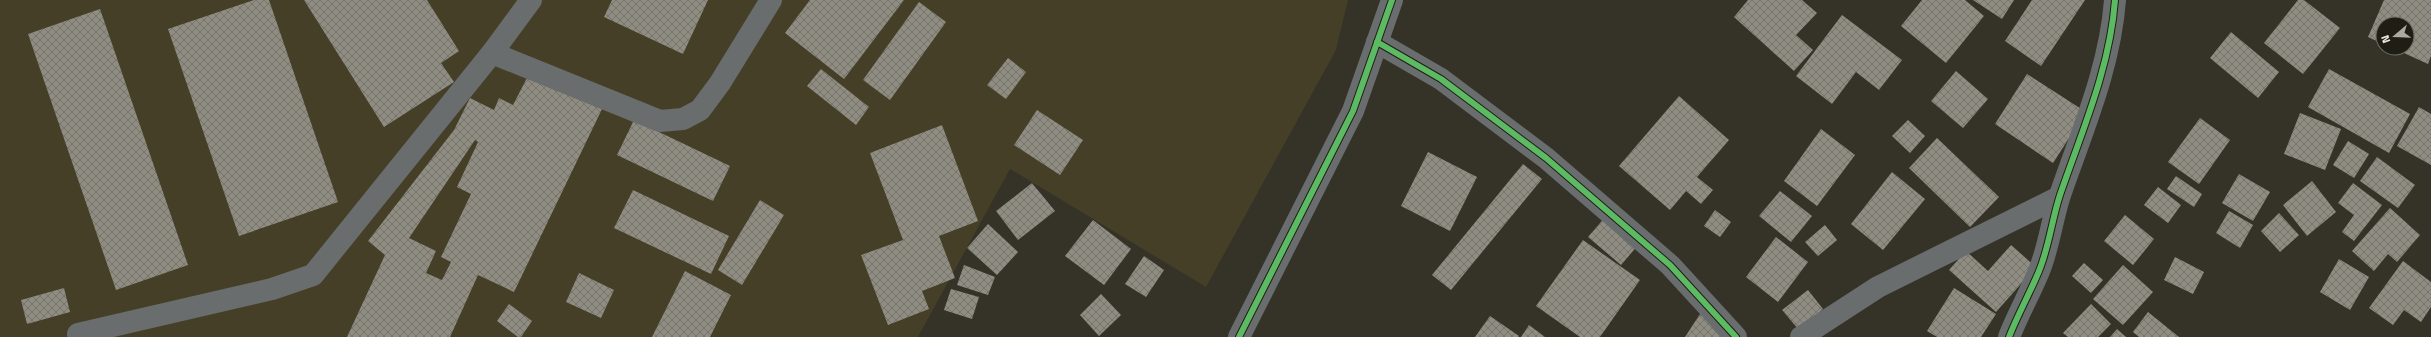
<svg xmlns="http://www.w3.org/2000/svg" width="2431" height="337" viewBox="0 0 2431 337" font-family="'Titillium Web',sans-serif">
<defs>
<pattern id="building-cross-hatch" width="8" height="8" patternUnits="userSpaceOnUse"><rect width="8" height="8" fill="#8f8c82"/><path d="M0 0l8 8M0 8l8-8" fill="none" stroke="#76746c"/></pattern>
</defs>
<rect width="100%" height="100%" fill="#353228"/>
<!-- built -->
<path fill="#443f26" d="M0 0H1348L1336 50 1206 287 1010 169 918 337H0Z"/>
<!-- building -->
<g fill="url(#building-cross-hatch)" fill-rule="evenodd">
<path d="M254 0H269L338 202 239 236 168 29Z"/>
<path d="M304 0H427L459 51 441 63 454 82 384 127Z"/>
<path d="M612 0H708L683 54 604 17Z"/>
<path d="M810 0H904L844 79 785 33Z"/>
<path d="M1748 0H1802L1817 13 1796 35 1813 50 1794 71 1734 17Z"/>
<path d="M1922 0H1965L1984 16 1946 63 1901 26Z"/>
<path d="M1973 0H2014L2002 19Z"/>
<path d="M2032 0H2085L2041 66 2005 41Z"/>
<path d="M2298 0H2304L2340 28 2303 74 2264 43Z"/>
<path d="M2384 0H2431V56L2428 64 2393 48H2407V24H2383V44L2368 37Z"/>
<path d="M919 2 946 22 890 100 863 80Z"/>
<path d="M100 9 188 265 116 290 28 34Z"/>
<path d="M1842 15 1902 60 1879 90 1856 72 1832 104 1796 76Z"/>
<path d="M2231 32 2279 72 2258 98 2210 58Z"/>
<path d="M1008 58 1026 72 1006 99 987 85Z"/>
<path d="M821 69 869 107 856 125 807 86Z"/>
<path d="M2329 69 2410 114 2389 153 2308 107Z"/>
<path d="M1956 71 1988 99 1963 128 1931 101Z"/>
<path d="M529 74 602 109 514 292 478 275 450 337H347L385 255 368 241 454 130 470 98 494 110 499 98 513 105ZM475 140 478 142 457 187 471 194 441 257 451 262 442 280 426 273 436 251 409 238Z"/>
<path d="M2027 74 2086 112 2053 163 1995 124Z"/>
<path d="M1679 96 1729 140 1697 177 1713 190 1701 204 1686 191 1670 210 1619 166Z"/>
<path d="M2419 107 2431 114V165L2397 146Z"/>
<path d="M1037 110 1083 140 1060 175 1014 145Z"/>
<path d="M2300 113 2341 129 2325 170 2284 154Z"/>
<path d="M2200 118 2230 140 2199 184 2168 162Z"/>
<path d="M634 120 730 166 713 201 617 155Z"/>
<path d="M1908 120 1925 136 1910 153 1892 136Z"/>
<path d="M942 125 978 221 939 236 955 278 922 291 929 309 888 325 861 255 903 240 870 153Z"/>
<path d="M1821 129 1855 155 1817 206 1784 181Z"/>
<path d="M1937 138 1999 197 1970 227 1909 168Z"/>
<path d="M2348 141 2369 154 2354 178 2333 165Z"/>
<path d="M1428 152 1477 177 1450 231 1401 206Z"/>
<path d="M2377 157 2415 185 2398 208 2360 181Z"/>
<path d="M1523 164 1542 179 1451 290 1432 275Z"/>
<path d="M1892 172 1925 199 1883 250 1851 224Z"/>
<path d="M2239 174 2270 192 2253 221 2222 203Z"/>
<path d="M2176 176 2202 194 2194 207 2167 189Z"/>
<path d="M2312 181 2336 212 2307 236 2283 205Z"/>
<path d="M1032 183 1055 211 1018 240 996 211Z"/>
<path d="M2353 183 2382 205 2354 241 2342 232 2354 215 2338 203Z"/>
<path d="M2158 187 2181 205 2168 223 2144 205Z"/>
<path d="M633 190 729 236 711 274 614 228Z"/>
<path d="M1780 191 1812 216 1791 242 1759 216Z"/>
<path d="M760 200 784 215 742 285 718 270Z"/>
<path d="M2390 208 2420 235 2397 262 2388 254 2374 271 2352 251Z"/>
<path d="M1715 210 1731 222 1720 237 1704 226Z"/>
<path d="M2229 211 2253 225 2240 248 2216 233Z"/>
<path d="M2279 213 2299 235 2280 252 2261 231Z"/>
<path d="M2125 215 2154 239 2133 265 2104 241Z"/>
<path d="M1606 216 1639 244 1621 265 1588 237Z"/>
<path d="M1093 220 1131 249 1104 285 1065 256Z"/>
<path d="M988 224 1018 252 997 275 967 248Z"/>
<path d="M1825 225 1837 240 1818 256 1805 242Z"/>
<path d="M1776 237 1808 262 1778 302 1746 277Z"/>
<path d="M1583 240 1640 280 1600 337H1580L1536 306Z"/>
<path d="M2011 245 2036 267 1996 312 1949 270 1966 251 1988 271Z"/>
<path d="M1144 256 1164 270 1146 297 1125 284Z"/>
<path d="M2175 257 2204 272 2193 294 2164 280Z"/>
<path d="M2339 259 2369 277 2350 310 2320 292Z"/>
<path d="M2403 261 2431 282V307L2421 322 2404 310 2393 325 2369 308Z"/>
<path d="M2084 263 2103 280 2091 293 2072 276Z"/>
<path d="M964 265 995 277 988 295 957 285Z"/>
<path d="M2123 265 2153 292 2123 325 2093 299Z"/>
<path d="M685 271 731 295 710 337H652Z"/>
<path d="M579 273 614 290 601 318 566 302Z"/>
<path d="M64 288 70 312 27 324 21 300Z"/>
<path d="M1954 288 1996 314 1981 337H1937L1927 331Z"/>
<path d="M951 289 979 297 972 319 944 310Z"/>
<path d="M1808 290 1823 309 1799 330 1782 310Z"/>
<path d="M1101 294 1121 315 1099 336 1080 315Z"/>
<path d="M509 304 532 321 521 337H518L497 321Z"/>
<path d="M2091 304 2111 324 2098 337H2068L2063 333Z"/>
<path d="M2148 312 2179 337H2139L2133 332Z"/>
<path d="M1700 314 1735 337H1685Z"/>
<path d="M1490 316 1519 336 1518 337H1475Z"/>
<path d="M1529 325 1545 337H1521Z"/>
<path d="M2117 329 2126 337H2110Z"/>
</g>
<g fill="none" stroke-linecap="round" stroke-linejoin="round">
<!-- minor -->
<g stroke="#6a6d6e" stroke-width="22">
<path d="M1377 42 1441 79 1546 158 1670 265 1736 337"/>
<path d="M492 53 660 121 683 119 700 110 720 83 771 0"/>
<path d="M78 334 272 289 313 275 492 53 531 0"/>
<path d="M1239 337 1353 111 1392 0"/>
<path d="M1801 337 1878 287 2059 197"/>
<path d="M2009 337C2018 314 2030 293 2039 271 2049 247 2052 219 2060 195 2082 131 2110 68 2115 0"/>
</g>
<defs>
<g id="cycleway">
<path d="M1377 42 1441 79 1546 158 1670 265 1736 337"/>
<path d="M1239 337 1353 111 1392 0"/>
<path d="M2009 337C2018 314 2030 293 2039 271 2049 247 2052 219 2060 195 2082 131 2110 68 2115 0"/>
</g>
</defs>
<!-- cycleway casing -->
<use href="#cycleway" stroke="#1f1e15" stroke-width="8"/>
<!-- cycleway -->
<use href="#cycleway" stroke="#5cba63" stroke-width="6"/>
</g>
<!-- north arrow -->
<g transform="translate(2395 36) rotate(251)"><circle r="19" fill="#1f1e15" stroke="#716f65"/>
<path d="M0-3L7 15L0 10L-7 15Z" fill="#aca99e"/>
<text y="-6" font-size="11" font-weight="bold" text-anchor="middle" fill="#ece9dd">N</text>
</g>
</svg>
